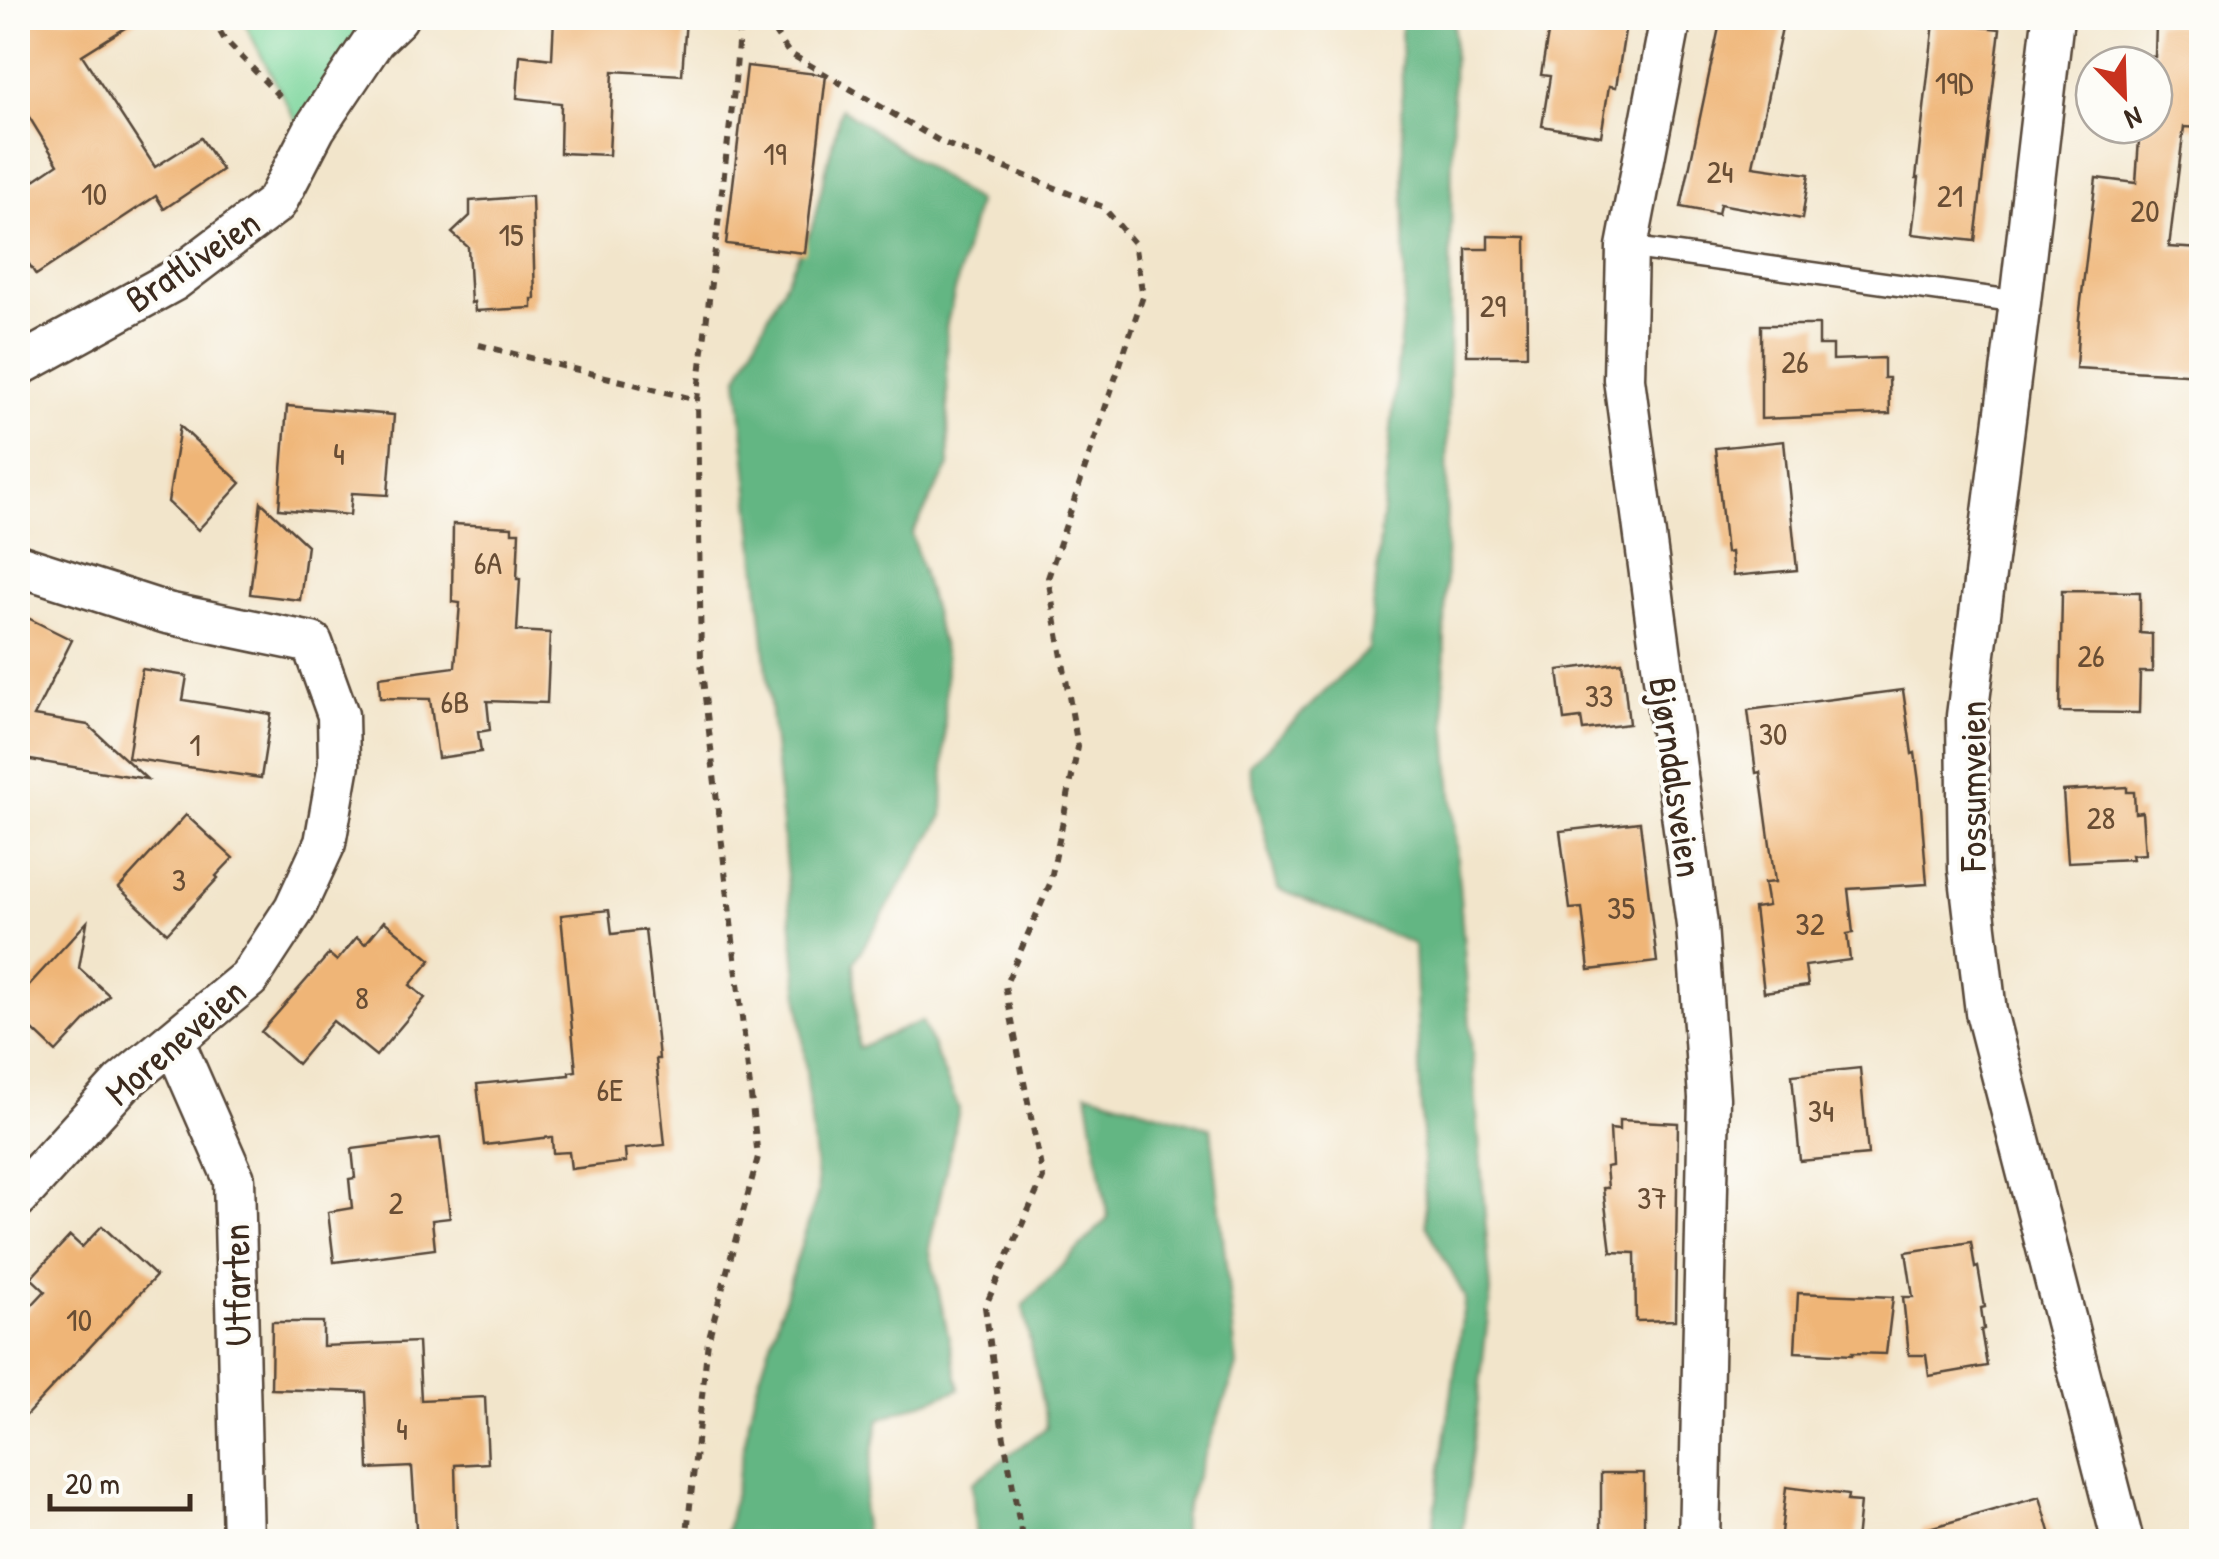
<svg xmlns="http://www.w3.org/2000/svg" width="2219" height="1559" viewBox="0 0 2219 1559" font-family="'Patrick Hand',sans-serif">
<rect width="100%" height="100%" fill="#fdfcf7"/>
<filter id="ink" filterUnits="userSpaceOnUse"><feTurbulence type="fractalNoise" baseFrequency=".01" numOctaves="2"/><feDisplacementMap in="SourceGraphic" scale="20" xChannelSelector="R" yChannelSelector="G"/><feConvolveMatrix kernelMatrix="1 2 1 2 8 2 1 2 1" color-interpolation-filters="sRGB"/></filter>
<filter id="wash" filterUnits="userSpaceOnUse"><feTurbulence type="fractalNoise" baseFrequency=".0048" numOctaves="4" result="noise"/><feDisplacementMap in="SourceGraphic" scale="40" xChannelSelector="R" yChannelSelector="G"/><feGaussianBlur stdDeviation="2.25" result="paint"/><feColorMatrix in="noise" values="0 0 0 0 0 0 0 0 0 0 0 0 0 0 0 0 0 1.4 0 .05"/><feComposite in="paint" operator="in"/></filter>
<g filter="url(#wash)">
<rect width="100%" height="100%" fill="#f2e5cb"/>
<!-- green -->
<path fill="#7ad59b" stroke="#5a805c" stroke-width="2.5" d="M242 18H426L302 133Z"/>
<!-- forest -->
<g fill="#63b683" stroke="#4f7050" stroke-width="2.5">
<path d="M1401 18H1454L1444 694 1491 1292 1461 1542 1431 1541 1465 1297 1426 1225 1414 944 1278 889 1249 765 1369 649 1405 291Z"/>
<path d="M841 108 977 202 946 327 949 466 912 534 946 659 943 816 854 962 858 1048 922 1021 959 1109 929 1248 960 1389 879 1419 862 1511 866 1541 725 1542 754 1395 818 1192 738 377 812 228Z"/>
<path d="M1087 1092 1211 1128 1237 1366 1183 1515V1541H976L972 1483 1047 1427 1023 1306 1108 1218Z"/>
</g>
<g id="blocks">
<!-- building -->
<g fill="#efb577">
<path d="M18 18H141L82 55 155 167 201 138 222 170 164 209 156 196 36 275 18 247V191L58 164 18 99Z"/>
<path d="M554 18H686L682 75 613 71 609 155 560 153 561 103 517 98 520 55 552 59Z"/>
<path d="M1567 18H1627L1616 87 1609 86 1601 136 1542 126 1550 76 1541 75 1550 22 1566 25Z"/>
<path d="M1721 18H1784L1753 166 1809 174 1802 219 1720 204 1718 214 1681 207Z"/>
<path d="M1934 22 2000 29 1975 241 1912 234 1919 178H1916Z"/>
<path d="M2156 23 2196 25 2194 59H2202V128L2184 127 2169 247 2202 249V375L2076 368 2079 318 2096 178 2136 183 2140 125H2154V65H2143L2144 56 2155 57Z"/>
<path d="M747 66 826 75 805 253 726 244Z"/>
<path d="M532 196 535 299H532V308L475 311 474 302 471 303 468 247 452 233 470 216V201Z"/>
<path d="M1488 236 1526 237 1527 355H1467L1466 249H1488Z"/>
<path d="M1761 325H1819V345H1833V360L1884 358V378H1889L1890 414 1761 419Z"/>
<path d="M287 406 394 415 388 495 352 493 350 515 279 509Z"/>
<path d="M180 426 241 483 198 530 168 502Z"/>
<path d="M1784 441 1797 570 1733 576 1731 552 1726 553 1715 448Z"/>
<path d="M261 502 307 545 300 600 250 594Z"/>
<path d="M453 524 512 527V532H519L517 579H520L517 631 550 633 547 703 487 701 490 730 478 732 481 752 438 758 430 699 380 698 379 677 455 667 460 603 452 602Z"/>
<path d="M2062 591 2140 592V633L2152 634V672H2140L2139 713 2060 712Z"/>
<path d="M18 613 72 640 34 716 88 725 147 779 18 758Z"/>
<path d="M1622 662 1629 724 1583 730 1581 718 1564 720 1558 670Z"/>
<path d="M142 669 187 676 183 700 271 714 261 778 128 758Z"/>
<path d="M1903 690 1912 754 1915 753 1919 782 1927 884 1848 889 1853 933 1847 934 1850 960 1805 966 1808 986 1764 992 1754 908 1768 906 1764 883 1775 882 1760 772 1756 773 1748 710Z"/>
<path d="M2127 787V792H2134L2135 813 2142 812 2145 854 2131 855 2132 859 2068 862 2063 791Z"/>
<path d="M186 815 233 858 216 876 218 878 167 933 119 888Z"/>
<path d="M1640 822 1657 962 1589 970 1582 908 1570 909 1560 831Z"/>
<path d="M609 910 612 934 645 930 657 1038 659 1059H656L665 1145 625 1149 626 1162 571 1169 569 1152 553 1153 552 1137 484 1145 477 1084 569 1075V1072L576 1071 561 915Z"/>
<path d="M384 921 431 960 410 985 425 998 376 1056 333 1021 297 1064 261 1032 329 954 337 961 357 937 365 944Z"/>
<path d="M87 922 79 968 109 995 56 1052 18 1016V997Z"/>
<path d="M1860 1068 1868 1155 1800 1161 1792 1075Z"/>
<path d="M1619 1120 1678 1123 1675 1320 1636 1321 1635 1253 1611 1252 1603 1188H1608L1606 1167 1612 1166 1610 1129 1619 1130Z"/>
<path d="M440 1138 450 1218 432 1220 435 1249 334 1262 328 1212 352 1208 349 1179 355 1178 352 1149Z"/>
<path d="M102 1226 156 1276 18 1424V1320L45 1291 31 1278 70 1236 82 1247Z"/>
<path d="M1971 1242 1975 1268 1978 1267 1985 1307 1981 1308 1984 1329 1981 1330 1987 1366 1929 1376 1926 1355H1909L1903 1297H1913L1906 1252Z"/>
<path d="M1798 1293 1893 1297 1886 1354 1852 1353V1355L1795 1352Z"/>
<path d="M272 1322H323V1346L418 1342 421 1400 485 1397 488 1463 455 1465 457 1542H417L412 1467 369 1469 366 1392 271 1389Z"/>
<rect x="1601" y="1473" width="43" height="69"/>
<path d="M1786 1487 1848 1495 1847 1501 1860 1502 1856 1542H1780Z"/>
<path d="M2040 1497 2053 1542H1924L1922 1530Z"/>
</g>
</g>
</g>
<g filter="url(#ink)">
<use href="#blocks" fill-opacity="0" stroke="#564638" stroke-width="2.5"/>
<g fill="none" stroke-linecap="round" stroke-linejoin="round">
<defs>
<path id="lane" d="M1627 247 2020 302"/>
<g id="street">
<path d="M1671 18 1627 247 1624 379 1697 925 1709 1098 1699 1542"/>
<path d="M2053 18 2020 302 1967 716 1969 869 1986 1012 2123 1542"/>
<path d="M18 366 173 281 276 203 315 128 374 40 397 18"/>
<path d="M18 565 167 613 312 643 338 715 339 764 325 843 295 908 249 978 122 1083 18 1197"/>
<path d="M174 1042 234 1179 243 1542"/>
</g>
</defs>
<!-- lane casing -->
<use href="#lane" stroke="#564638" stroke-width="25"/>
<!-- street casing -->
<use href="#street" stroke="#564638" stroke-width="45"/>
<!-- path -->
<g stroke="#564638" stroke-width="6" stroke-dasharray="8 8" stroke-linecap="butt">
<path d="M212 18 225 40 284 101"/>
<path d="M765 18 789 53 941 142 1103 207 1134 243 1143 296 1048 578 1078 747 1050 884 1005 986 1043 1178 985 1307 1002 1427 1023 1542"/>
<path d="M479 345 697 400"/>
<path d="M686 1542 708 1341 758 1157 701 662 697 400 735 82 740 18"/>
</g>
<!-- lane -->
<use href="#lane" stroke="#fff" stroke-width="20"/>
<!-- street -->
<use href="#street" stroke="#fff" stroke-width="40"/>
</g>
</g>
<g text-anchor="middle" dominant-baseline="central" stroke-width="8" stroke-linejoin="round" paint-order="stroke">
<!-- number labels -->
<g font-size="32" fill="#684d34">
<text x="1954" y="82">19D</text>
<text x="775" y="153">19</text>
<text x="1720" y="171">24</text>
<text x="94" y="193">10</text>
<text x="1950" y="195">21</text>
<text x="2145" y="210">20</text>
<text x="511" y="234">15</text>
<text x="1493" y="305">29</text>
<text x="1795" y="361">26</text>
<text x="339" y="453">4</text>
<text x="488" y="562">6A</text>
<text x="2091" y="655">26</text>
<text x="1599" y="695">33</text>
<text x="455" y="701">6B</text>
<text x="1773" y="733">30</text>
<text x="195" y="744">1</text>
<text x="2101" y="817">28</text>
<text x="179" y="879">3</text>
<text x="1621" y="907">35</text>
<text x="1810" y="923">32</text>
<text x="362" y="997">8</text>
<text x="610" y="1089">6E</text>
<text x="1821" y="1110">34</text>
<text x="1652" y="1197">37</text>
<text x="396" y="1202">2</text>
<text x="79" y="1319">10</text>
<text x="402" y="1428">4</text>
</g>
<!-- street labels -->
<g font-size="38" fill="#3b2a1e" stroke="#fdfcf7">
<text transform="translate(192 260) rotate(-34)">Bratliveien</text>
<text transform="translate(1677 777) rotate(82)">Bjørndalsveien</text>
<text transform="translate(1972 786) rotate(-90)">Fossumveien</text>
<text transform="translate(175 1041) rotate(-41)">Moreneveien</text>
<text transform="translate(236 1285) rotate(-91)">Utfarten</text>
</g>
</g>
<!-- margin -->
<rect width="2219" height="1559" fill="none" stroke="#fdfcf7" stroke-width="60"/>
<!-- north arrow -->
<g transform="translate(2124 95) rotate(157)"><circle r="48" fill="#fdfcf7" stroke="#afa8a0" stroke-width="2.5"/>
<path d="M0-8L18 38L0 25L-18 38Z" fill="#c8321e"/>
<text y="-15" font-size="28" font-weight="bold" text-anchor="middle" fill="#3b2a1e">N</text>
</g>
<!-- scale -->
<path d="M50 1494v15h140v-15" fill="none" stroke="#3b2a1e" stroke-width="5"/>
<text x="65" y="1494" font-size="30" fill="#3b2a1e" stroke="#fdfcf7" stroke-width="8" paint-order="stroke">20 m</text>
</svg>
